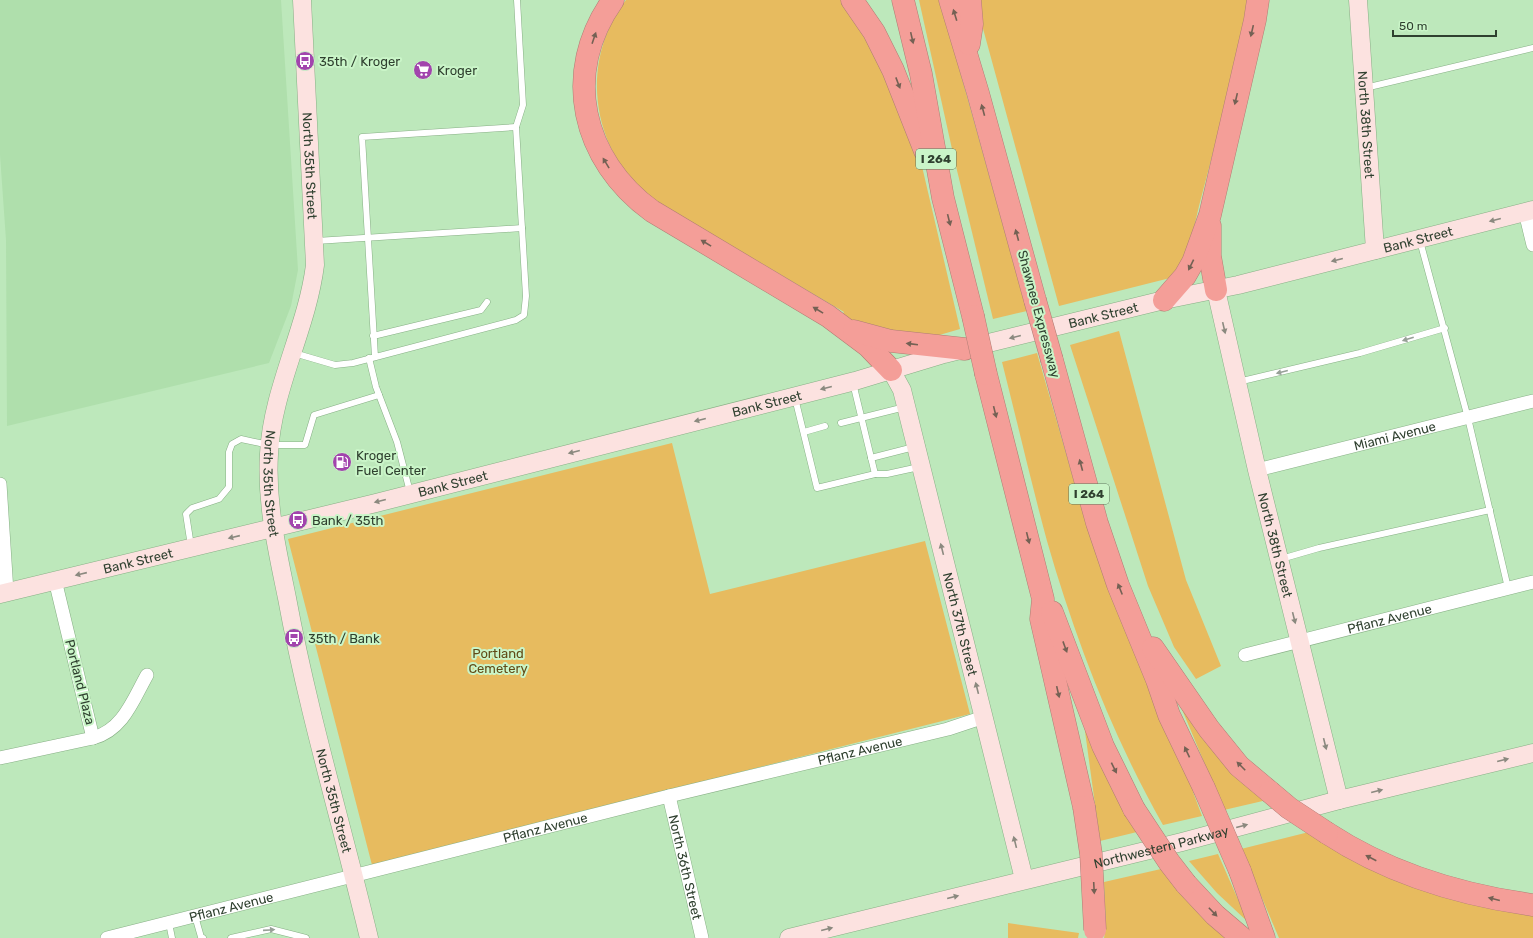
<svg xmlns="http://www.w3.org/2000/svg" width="1533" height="938" viewBox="0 0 1533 938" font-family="Rubik,sans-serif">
<rect width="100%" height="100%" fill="#bde8bb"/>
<!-- built -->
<path fill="#afdfac" d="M0 0H281L298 270 291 306 269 363 7 426 6 240 0 155Z"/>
<!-- green -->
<g fill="#e7bb5f">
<path d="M626 0H846L854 10 917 145 960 329 936 336 870 330 842 315 844 312 669 209C662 204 653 200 646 194 590 145 580 60 626 0Z"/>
<path d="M919 0H940L1027 311 993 319 954 158Z"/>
<path d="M979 0H1253L1199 206 1192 236 1195 237 1174 277 1059 306 982 25Z"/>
<path d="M1119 331 1186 580 1221 666 1196 679 1174 647 1148 586 1070 345Z"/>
<path d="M1037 353 1085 519 1195 791 1193 792 1202 816 1163 825C1113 737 1075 639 1047 541 1031 482 1017 421 1002 362Z"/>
<path d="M672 443 710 594 925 541 970 714 372 865 288 539Z"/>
<path d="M1181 707 1267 800 1224 810Z"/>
<path d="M1084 724 1137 832 1100 841Z"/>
<path d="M1309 832 1533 913V938H1279L1241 849Z"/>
<path d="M1218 854 1248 922 1217 893 1189 861Z"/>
<path d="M1161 869 1225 938H1104L1106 927 1104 882Z"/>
<path d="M1008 923 1079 933 1078 938H1008Z"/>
</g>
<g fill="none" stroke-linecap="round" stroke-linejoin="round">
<defs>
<g id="lane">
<path d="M1365 88 1533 48"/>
<path d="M516 127 523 105 517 0"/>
<path d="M316 241 522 228"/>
<path d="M1420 241 1468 418 1508 588"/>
<path d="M373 336 481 310 487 302"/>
<path d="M294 353 335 365 353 363 516 320 524 315 526 296 516 127 362 137 375 357"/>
<path d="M369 358 376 387 397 442 410 492"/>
<path d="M1238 382 1360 353 1445 328"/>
<path d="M795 398 817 488 875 474 853 383"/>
<path d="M841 423 905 407"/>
<path d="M804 432 825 426"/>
<path d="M871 458 914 447"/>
<path d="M875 474H887L919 467"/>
<path d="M191 546 186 514 192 508 219 499 229 487V452L232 444 241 439 269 445H305L314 415 379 395"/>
<path d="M1281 559 1319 548 1490 510"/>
<path d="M195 916 201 937 203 938"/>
<path d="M169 923 172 938"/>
<path d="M231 938 271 929 306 938"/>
</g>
<g id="street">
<path d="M1525 212 1533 245"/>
<path id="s1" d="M1257 470 1533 401"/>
<path d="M0 484 7 592"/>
<path id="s2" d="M1245 655 1533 582"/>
<path d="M93 738C123 730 133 700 147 675"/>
<path d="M0 758 93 738 55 580"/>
<path id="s3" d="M669 796 702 938"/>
<path id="s4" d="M107 938 669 796 948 729 984 717"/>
</g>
<g id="secondary">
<path id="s5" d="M302 0 315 265C307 329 272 389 269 454 266 503 277 549 287 598 308 712 342 825 369 938"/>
<path id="s6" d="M1358 0 1375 250"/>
<path id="s7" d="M1216 290 1257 470 1339 800"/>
<path id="s8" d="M891 370 902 390 1024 879"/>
<path id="s9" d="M0 594 376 503 855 381 944 354 1164 300 1238 285 1533 210"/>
<path id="s10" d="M789 938 1182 842 1339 800 1533 753"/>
</g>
<g id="highway">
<path d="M613 0C561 73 582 160 652 211L828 316 868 346 891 370"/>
<path d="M852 0 874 32 893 70 925 151"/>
<path d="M903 0 921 74 943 198 973 316"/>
<path d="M950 0 978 93 1035 300"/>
<path d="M969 44 972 24 970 0"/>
<path d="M1210 226V256L1216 290"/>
<path d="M1164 300 1185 276 1193 262 1210 215 1255 20 1258 0"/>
<path d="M854 331 891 341 965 349"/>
<path d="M1052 360 1097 523 1118 585 1157 680 1169 715 1204 788"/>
<path d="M986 374 1043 599 1041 619 1084 807"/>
<path d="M1052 612 1103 746 1134 809"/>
<path d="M1153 648 1209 729 1239 766 1270 792"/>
<path d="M1327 833C1388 873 1461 895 1533 905"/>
<path d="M1240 871 1264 938"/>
<path d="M1186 884 1215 915 1242 938"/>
</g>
</defs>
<!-- lane casing -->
<use href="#lane" stroke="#87af85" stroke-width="7"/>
<!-- street casing -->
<use href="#street" stroke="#87af85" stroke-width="14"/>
<!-- secondary casing -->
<use href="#secondary" stroke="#87af85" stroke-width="19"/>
<!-- highway casing -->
<use href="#highway" stroke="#af7d73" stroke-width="23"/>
<!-- lane -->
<use href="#lane" stroke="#fff" stroke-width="6"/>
<!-- street -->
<use href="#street" stroke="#fff" stroke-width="13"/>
<!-- secondary -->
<use href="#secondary" stroke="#fce2e0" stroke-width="18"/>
<!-- highway -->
<use href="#highway" stroke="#f49e98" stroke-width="22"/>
<defs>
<g id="highway-bridge">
<path d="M1035 300 1052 360"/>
<path d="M973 316 986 374"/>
<path d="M1204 788 1240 871"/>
<path d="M1270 792 1289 808 1327 833"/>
<path d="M1084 807 1091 854 1095 930"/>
<path d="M1134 809 1169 862 1186 884"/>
</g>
</defs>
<!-- highway-bridge casing -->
<use href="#highway-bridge" stroke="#af7d73" stroke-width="23" stroke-linecap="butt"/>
<!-- highway-bridge -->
<use href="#highway-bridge" stroke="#f49e98" stroke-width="22"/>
</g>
<!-- one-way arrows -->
<defs><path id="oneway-solid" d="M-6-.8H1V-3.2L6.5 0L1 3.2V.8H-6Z"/></defs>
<g fill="#746154">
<use href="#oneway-solid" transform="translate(955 15) rotate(-107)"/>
<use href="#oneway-solid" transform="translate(1252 31) rotate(103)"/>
<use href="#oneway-solid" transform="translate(594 38) rotate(-71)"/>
<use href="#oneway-solid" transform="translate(912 38) rotate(77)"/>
<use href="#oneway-solid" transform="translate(898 83) rotate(69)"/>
<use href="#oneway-solid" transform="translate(1236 99) rotate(103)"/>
<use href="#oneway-solid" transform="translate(983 110) rotate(-105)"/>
<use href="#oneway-solid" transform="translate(606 163) rotate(-121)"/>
<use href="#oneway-solid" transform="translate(949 220) rotate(76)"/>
<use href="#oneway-solid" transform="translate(1017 235) rotate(-105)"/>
<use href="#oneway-solid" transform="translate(706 243) rotate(-149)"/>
<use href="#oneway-solid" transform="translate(1191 265) rotate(116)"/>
<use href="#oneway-solid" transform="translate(818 310) rotate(-149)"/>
<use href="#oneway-solid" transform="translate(912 344) rotate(-173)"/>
<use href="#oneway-solid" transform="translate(995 412) rotate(76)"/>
<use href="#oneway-solid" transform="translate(1081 465) rotate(-105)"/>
<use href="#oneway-solid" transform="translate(1028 538) rotate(76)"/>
<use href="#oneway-solid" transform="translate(1120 589) rotate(-112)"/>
<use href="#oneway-solid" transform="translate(1065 647) rotate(70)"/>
<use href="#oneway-solid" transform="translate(1058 692) rotate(77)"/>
<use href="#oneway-solid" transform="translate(1187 752) rotate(-115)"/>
<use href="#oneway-solid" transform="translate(1241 766) rotate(-135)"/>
<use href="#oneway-solid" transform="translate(1114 768) rotate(64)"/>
<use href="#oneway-solid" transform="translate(1371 858) rotate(-153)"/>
<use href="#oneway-solid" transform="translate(1094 888) rotate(87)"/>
<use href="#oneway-solid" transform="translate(1494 899) rotate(-166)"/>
<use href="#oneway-solid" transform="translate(1213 912) rotate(46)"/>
</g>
<g fill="#8b897f">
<use href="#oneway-solid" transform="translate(1495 220) rotate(166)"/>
<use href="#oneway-solid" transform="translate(1337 260) rotate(166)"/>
<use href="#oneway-solid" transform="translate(1224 328) rotate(77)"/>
<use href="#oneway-solid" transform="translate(1015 337) rotate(166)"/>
<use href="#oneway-solid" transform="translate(826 388) rotate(166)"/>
<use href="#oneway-solid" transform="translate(700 420) rotate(166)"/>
<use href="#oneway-solid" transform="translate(574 452) rotate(166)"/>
<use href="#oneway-solid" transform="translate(380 501) rotate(166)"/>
<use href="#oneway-solid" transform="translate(234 537) rotate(167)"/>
<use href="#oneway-solid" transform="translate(942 549) rotate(-104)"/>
<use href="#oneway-solid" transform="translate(81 574) rotate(167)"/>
<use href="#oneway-solid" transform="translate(1294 618) rotate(76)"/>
<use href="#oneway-solid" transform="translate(977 688) rotate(-104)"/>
<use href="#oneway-solid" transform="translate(1325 744) rotate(76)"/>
<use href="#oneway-solid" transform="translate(1503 760) rotate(-14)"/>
<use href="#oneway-solid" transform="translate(1377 791) rotate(-14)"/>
<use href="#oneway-solid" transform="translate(1242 826) rotate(-15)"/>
<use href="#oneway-solid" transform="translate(1015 842) rotate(-104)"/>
<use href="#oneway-solid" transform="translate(953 897) rotate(-14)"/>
<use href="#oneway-solid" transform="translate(827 929) rotate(-14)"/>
</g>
<g fill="#97a097">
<use href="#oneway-solid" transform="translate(1408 339) rotate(163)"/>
<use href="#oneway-solid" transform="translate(1282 372) rotate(166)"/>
<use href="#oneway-solid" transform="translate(269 930) rotate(-4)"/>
</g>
<!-- icons -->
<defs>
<symbol id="bus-disc" viewBox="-11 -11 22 22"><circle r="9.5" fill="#a244ad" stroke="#caf5c8"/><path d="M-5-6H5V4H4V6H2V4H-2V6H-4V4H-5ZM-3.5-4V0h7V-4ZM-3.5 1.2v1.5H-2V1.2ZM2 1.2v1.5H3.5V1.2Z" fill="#fff"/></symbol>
<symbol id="supermarket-disc" viewBox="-11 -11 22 22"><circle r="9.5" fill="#a244ad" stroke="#caf5c8"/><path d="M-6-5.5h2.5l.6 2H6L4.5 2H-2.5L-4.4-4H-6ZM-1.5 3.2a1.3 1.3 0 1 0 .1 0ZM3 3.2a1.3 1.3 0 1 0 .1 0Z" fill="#fff"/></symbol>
<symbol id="fuel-disc" viewBox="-11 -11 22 22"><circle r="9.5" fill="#a244ad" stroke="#caf5c8"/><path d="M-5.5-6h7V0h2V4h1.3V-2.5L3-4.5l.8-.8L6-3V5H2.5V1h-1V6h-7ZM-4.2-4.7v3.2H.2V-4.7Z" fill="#fff"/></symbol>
</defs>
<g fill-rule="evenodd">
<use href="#bus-disc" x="294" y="50" width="22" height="22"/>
<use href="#supermarket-disc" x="412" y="59" width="22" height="22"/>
<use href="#fuel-disc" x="331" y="451" width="22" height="22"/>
<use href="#bus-disc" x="287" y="509" width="22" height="22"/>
<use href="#bus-disc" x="283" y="627" width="22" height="22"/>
</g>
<g text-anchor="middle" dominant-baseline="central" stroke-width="4" stroke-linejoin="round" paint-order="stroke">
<!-- shield labels -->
<g fill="#caf5c8" stroke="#5e765d" stroke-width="1">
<rect x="916" y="149" width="40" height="20" rx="3"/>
<rect x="1069" y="484" width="40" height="20" rx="3"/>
</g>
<g font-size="12" font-weight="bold" fill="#2f402f">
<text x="936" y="159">I 264</text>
<text x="1089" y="494">I 264</text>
</g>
<!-- poi labels -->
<g font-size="13" fill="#2f402f" stroke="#caf5c8" text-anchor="start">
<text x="319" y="61">35th / Kroger</text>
<text x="437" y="70">Kroger</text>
<text x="356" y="455">Kroger<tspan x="356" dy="15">Fuel Center</tspan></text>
<text x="312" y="520">Bank / 35th</text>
<text x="308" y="638">35th / Bank</text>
</g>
<!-- street labels -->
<g font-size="13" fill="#2f402f" stroke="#caf5c8">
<text stroke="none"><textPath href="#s6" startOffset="125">North 38th Street</textPath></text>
<text stroke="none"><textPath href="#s5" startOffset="166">North 35th Street</textPath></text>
<text stroke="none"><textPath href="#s9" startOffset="1462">Bank Street</textPath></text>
<text transform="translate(1039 314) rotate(75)">Shawnee Expressway</text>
<text stroke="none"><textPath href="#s9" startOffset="1138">Bank Street</textPath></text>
<text stroke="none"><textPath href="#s9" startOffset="790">Bank Street</textPath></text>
<text stroke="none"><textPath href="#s1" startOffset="142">Miami Avenue</textPath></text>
<text stroke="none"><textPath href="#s9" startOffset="466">Bank Street</textPath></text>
<text stroke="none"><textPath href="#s5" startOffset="490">North 35th Street</textPath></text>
<text stroke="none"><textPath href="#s7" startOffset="262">North 38th Street</textPath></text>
<text stroke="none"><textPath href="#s9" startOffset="142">Bank Street</textPath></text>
<text stroke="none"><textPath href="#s2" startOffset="149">Pflanz Avenue</textPath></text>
<text stroke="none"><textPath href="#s8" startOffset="264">North 37th Street</textPath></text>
<text transform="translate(80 682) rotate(76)">Portland Plaza</text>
<text stroke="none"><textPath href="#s4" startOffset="776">Pflanz Avenue</textPath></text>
<text stroke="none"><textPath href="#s5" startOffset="814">North 35th Street</textPath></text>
<text stroke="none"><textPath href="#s4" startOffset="452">Pflanz Avenue</textPath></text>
<text stroke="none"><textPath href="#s10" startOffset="383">Northwestern Parkway</textPath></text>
<text stroke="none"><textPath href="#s3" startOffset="73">North 36th Street</textPath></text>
<text stroke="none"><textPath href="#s4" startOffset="128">Pflanz Avenue</textPath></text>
</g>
<!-- park labels -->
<g font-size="13" fill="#614a16" stroke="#caf5c8">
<text x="498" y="653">Portland<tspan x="498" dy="15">Cemetery</tspan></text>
</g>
</g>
<!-- scale -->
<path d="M1393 30v6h103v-6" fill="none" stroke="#2f402f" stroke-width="2"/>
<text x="1399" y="30" font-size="12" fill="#2f402f" stroke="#caf5c8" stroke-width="3" paint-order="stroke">50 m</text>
</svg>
